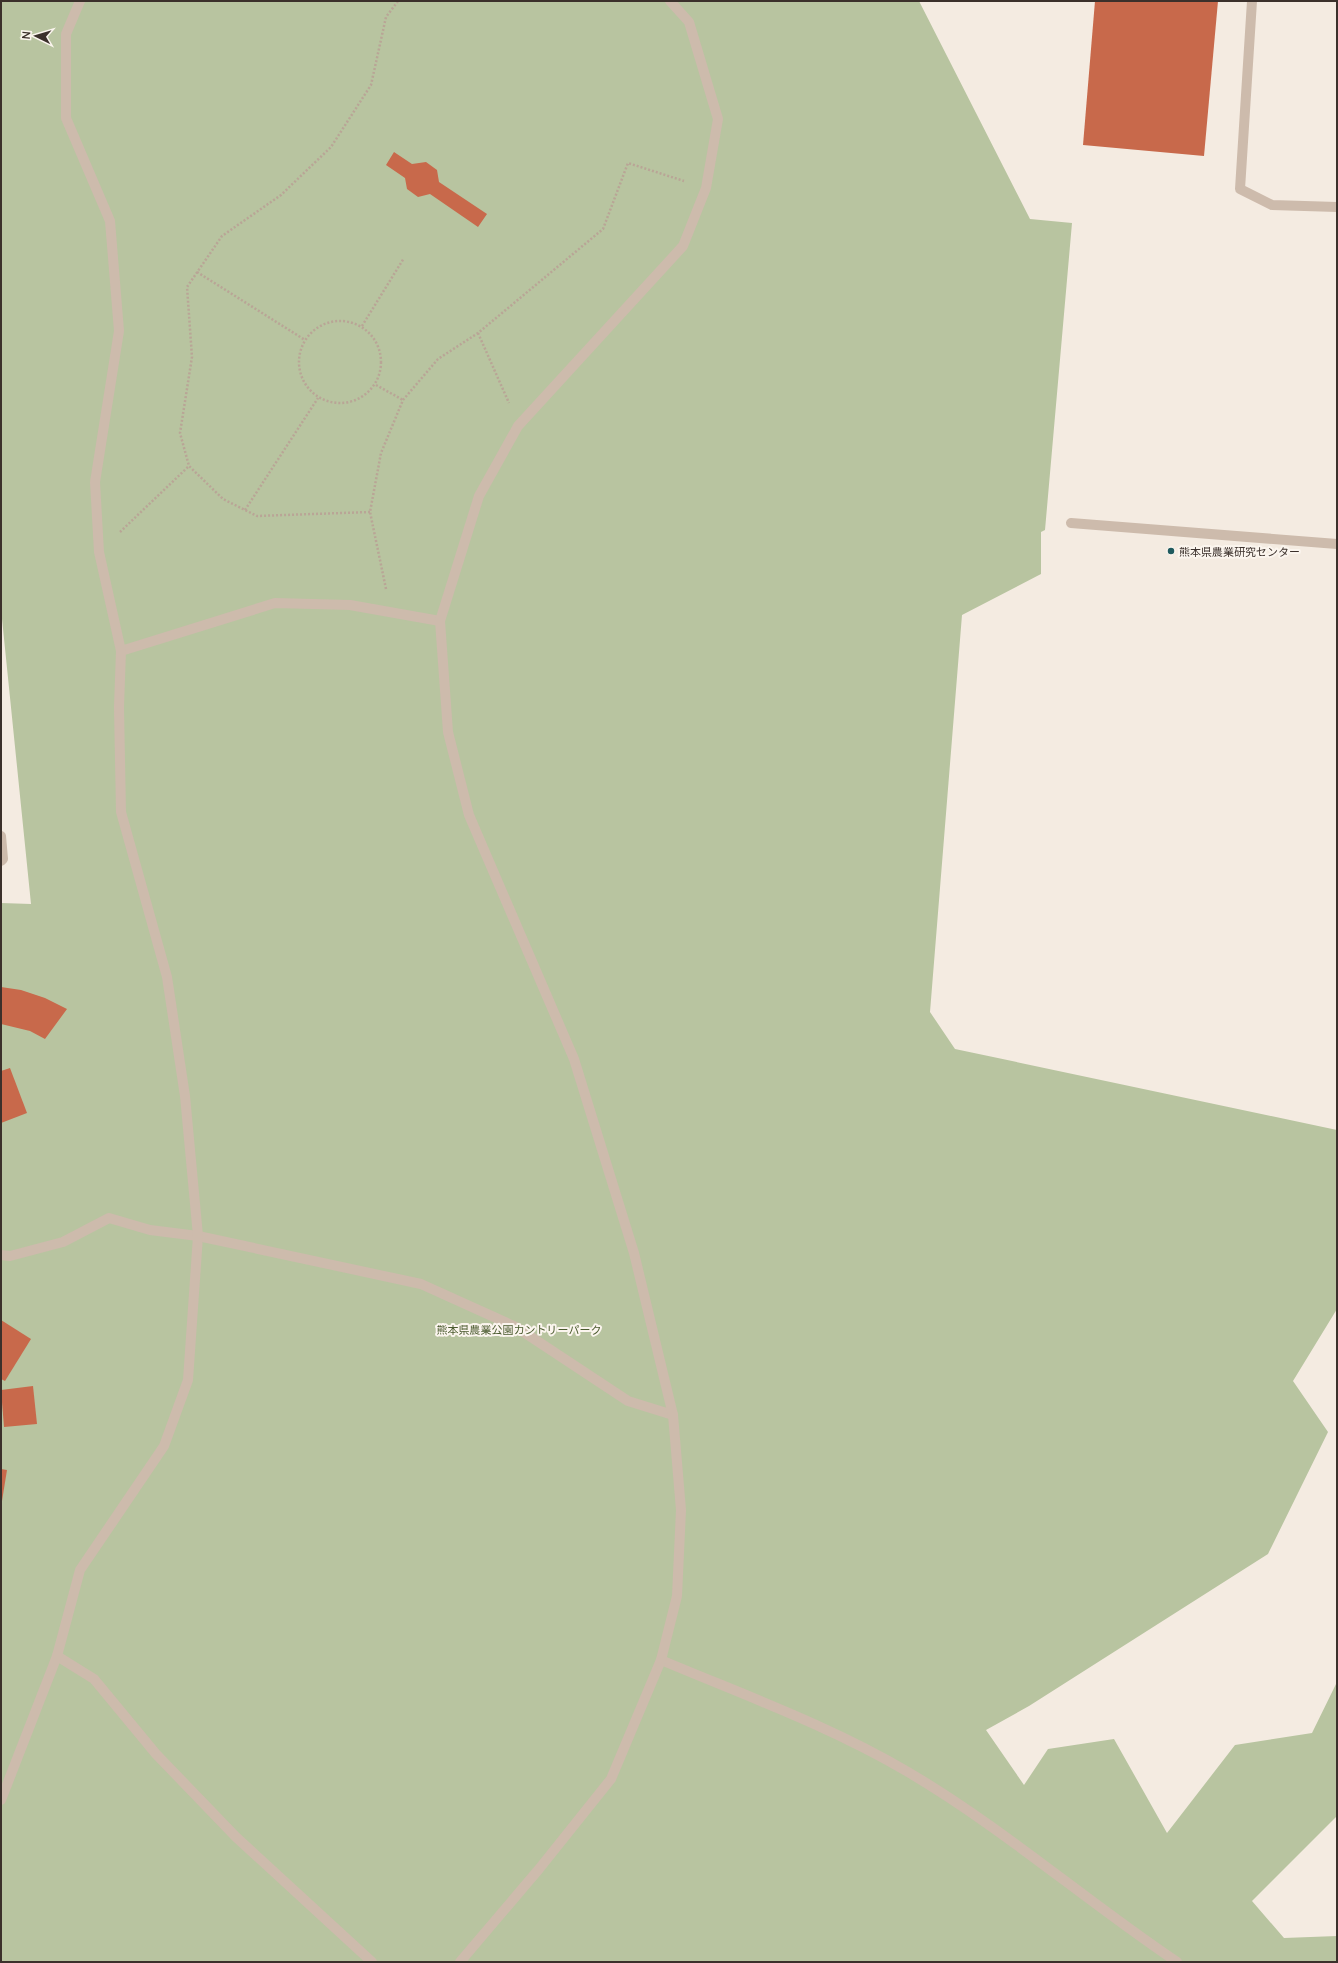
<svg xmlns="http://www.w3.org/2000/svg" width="1338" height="1963" viewBox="0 0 1338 1963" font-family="Manrope,'Noto Sans JP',sans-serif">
<rect width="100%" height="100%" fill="#f4ebe1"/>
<!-- green -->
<path fill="#b8c4a0" d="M1 1H919L1030 219 1072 223 1045 530 1041 532V574L962 615 930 1012 955 1049 1337 1130V1309L1293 1381 1328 1432 1268 1554 1029 1706 986 1730 1024 1785 1048 1749 1114 1739 1167 1833 1235 1745 1312 1733 1337 1682V1816L1252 1901 1284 1938 1337 1936V1962H1V903L31 904 1 609Z"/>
<!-- building -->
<g fill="#c8694b">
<path d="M1095 1H1218L1204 156 1083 145Z"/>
<path d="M394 152 412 164 426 162 437 170 439 182 487 214 478 227 430 194 418 197 407 189 405 178 386 165Z"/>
<path d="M1 987 21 990 45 998 67 1009 45 1039 30 1031 1 1024Z"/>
<path d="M10 1068 27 1113 1 1123V1071Z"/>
<path d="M1 1320 31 1339 5 1381 1 1379Z"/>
<path d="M33 1386 37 1424 4 1427 1 1390Z"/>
<path d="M1 1469 7 1470 2 1501 1 1500Z"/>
</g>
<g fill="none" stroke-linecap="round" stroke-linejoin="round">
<!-- path -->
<g stroke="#b9a596" stroke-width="2.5" stroke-dasharray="2 2" stroke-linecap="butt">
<path d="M197 272 305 340"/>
<circle cx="340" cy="362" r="41"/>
<path d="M362 326 404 258"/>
<path d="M478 333 509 403"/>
<path d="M376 385 403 400"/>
<path d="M245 510 318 398"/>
<path d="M370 512 257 516 223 499 189 466 180 433 192 357 187 287 222 236 281 195 331 147 371 85 386 17 398 1"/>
<path d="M120 532 189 466"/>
<path d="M386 589 370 512 381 453 403 400 438 359 478 333 603 229 628 163 684 181"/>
</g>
<!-- lane -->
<g stroke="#cdbbac" stroke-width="10">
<path d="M1252 1 1240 189 1272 205 1337 207"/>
<path d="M1071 523 1337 544"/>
<path d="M661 1660C744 1695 830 1726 908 1772 1003 1828 1086 1901 1177 1962"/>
</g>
<!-- street -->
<g stroke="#cdbbac" stroke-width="10">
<path d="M121 651 275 603 350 605 440 621"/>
<path d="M1 836 3 859 1 861"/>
<path d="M1 1255 10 1256 63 1242 109 1218 150 1230 198 1236 421 1284 516 1327 628 1401 673 1415"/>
<path d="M57 1656 94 1679 156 1754 236 1837 372 1962"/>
<path d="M1 1800 57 1656 80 1570 164 1446 188 1380 198 1236 185 1096 167 977 121 812 119 707 121 651 99 552 95 482 119 331 110 221 66 118V34L80 1"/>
<path d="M460 1962 539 1869 611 1779 661 1660 677 1596 681 1510 673 1415 634 1253 574 1059 469 815 448 732 440 621 479 496 518 426 683 246 706 188 718 119 689 22 670 1"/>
</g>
</g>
<!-- markers -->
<circle fill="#1f5a5e" stroke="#fbf5ee" stroke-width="1.5" cx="1171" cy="551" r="4"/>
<g text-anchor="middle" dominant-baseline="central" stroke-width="4" stroke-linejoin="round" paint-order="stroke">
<!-- poi labels -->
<g font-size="11" fill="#3b302b" stroke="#fbf5ee" text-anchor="start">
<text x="1179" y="551">熊本県農業研究センター</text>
</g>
<!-- park labels -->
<g font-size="11" fill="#4a5a2e" stroke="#fbf5ee">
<text x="519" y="1329">熊本県農業公園カントリーパーク</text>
</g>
</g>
<!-- border -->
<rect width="1338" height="1963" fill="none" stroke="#3b302b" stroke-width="4"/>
<!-- north arrow -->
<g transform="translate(36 36) rotate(275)" stroke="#fbf5ee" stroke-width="3" paint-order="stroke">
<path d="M0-3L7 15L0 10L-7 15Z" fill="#3b302b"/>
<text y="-6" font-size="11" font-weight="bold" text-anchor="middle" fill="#3b302b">N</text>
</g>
</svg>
